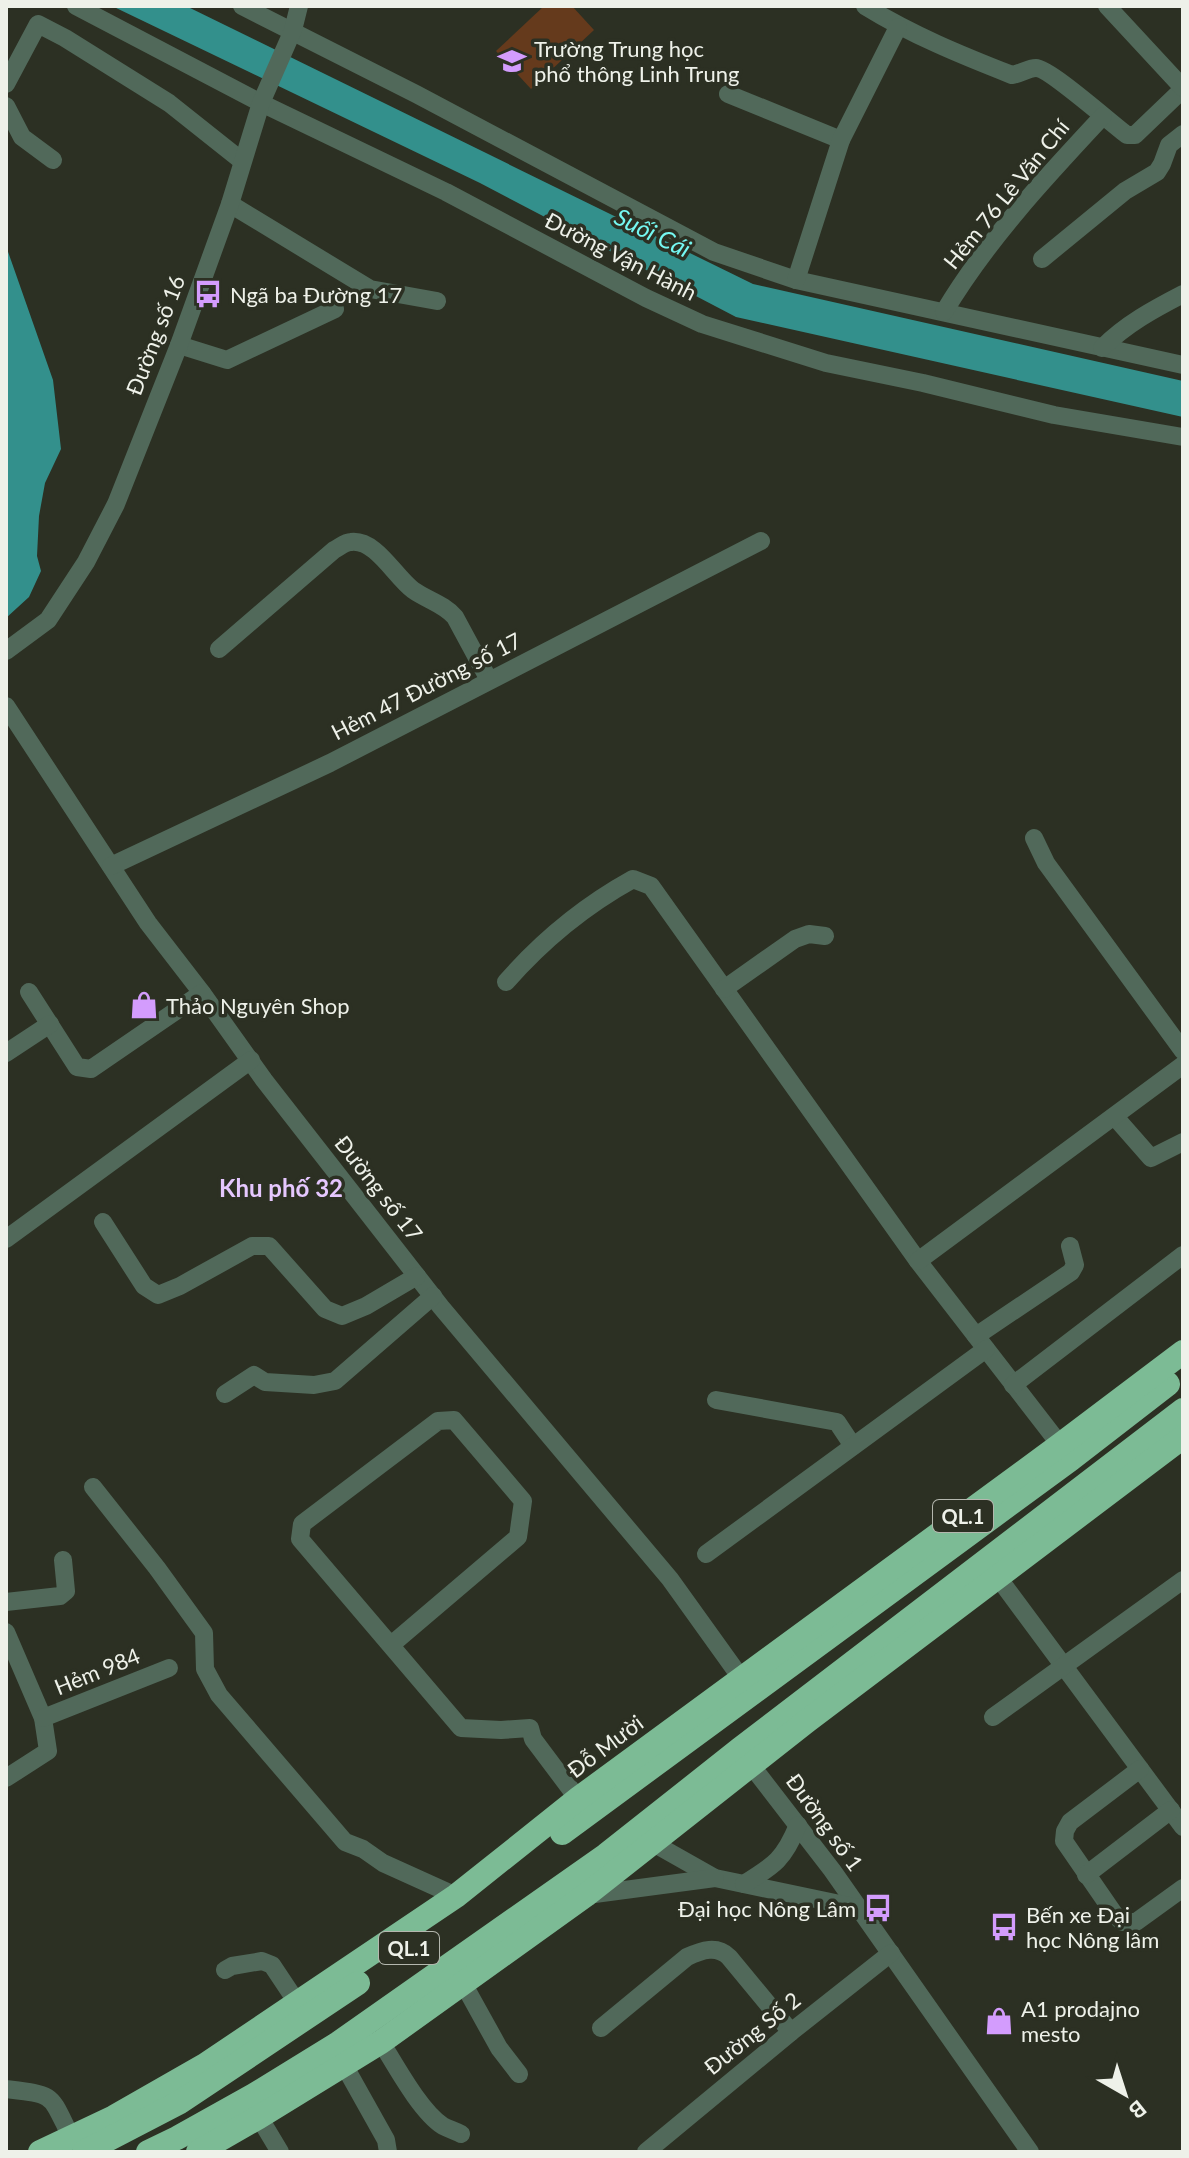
<svg xmlns="http://www.w3.org/2000/svg" width="1189" height="2158" viewBox="0 0 1189 2158" font-family="Lato,sans-serif">
<rect width="100%" height="100%" fill="#2c3023"/>
<!-- green -->
<path fill="#653a1c" d="M544 6H572L594 30 531 89 496 51Z"/>
<!-- water -->
<g fill="#33908c">
<path d="M112 6H186L753 284 1183 381V417L736 317 480 183Z"/>
<path d="M6 246 53 380 61 449 45 483 39 516 37 556 41 571 29 597 6 618Z"/>
</g>
<g fill="none" stroke-linecap="round" stroke-linejoin="round">
<!-- minor -->
<g stroke="#51695a" stroke-width="18">
<path d="M76 6 261 103 446 192 646 298 702 324 826 363 923 383 1054 415 1183 437"/>
<path d="M242 6 416 94 714 252 796 280 1183 365"/>
<path d="M865 6C912 35 961 55 1012 75 1020 74 1028 68 1036 68 1049 68 1112 124 1127 135H1135L1183 89"/>
<path d="M1107 6 1183 88"/>
<path d="M6 84 38 24 65 38 169 103 242 161"/>
<path d="M728 94 841 140"/>
<path d="M6 106 22 137 53 160"/>
<path d="M230 204 370 289 437 301"/>
<path d="M1042 259 1125 191 1157 172 1162 164 1169 145 1183 134"/>
<path d="M796 280 841 140 898 27"/>
<path d="M944 312C987 240 1046 177 1103 116"/>
<path d="M179 345 227 360 335 309"/>
<path d="M1102 348C1126 324 1154 309 1183 294"/>
<path d="M219 649 334 550C340 547 345 542 351 542 376 539 395 577 413 590 427 600 444 604 455 617L489 680"/>
<path d="M6 651 48 620 86 562 116 504 179 345 230 204 261 103 293 30 299 6"/>
<path d="M6 706 148 923 202 993 264 1080 441 1307 670 1579 741 1678"/>
<path d="M1034 838 1046 863 1183 1051"/>
<path d="M111 866 330 763 761 541"/>
<path d="M506 982C541 942 586 905 633 879L651 886 918 1261 1068 1455"/>
<path d="M724 989 795 939 809 934 825 936"/>
<path d="M29 992 77 1067 91 1069 202 993"/>
<path d="M6 1053 50 1024"/>
<path d="M1115 1117 1151 1158 1183 1142"/>
<path d="M103 1222 144 1286 158 1295 180 1286 252 1246H269L325 1309 342 1316 366 1306 417 1276"/>
<path d="M6 1239 251 1060"/>
<path d="M918 1261 1183 1065"/>
<path d="M976 1336 1071 1272 1075 1265 1070 1246"/>
<path d="M1013 1385 1183 1255"/>
<path d="M225 1394 254 1375 265 1382 314 1385 335 1381 433 1296"/>
<path d="M716 1400 837 1422 853 1446"/>
<path d="M93 1487 157 1568 204 1633 205 1669 219 1695 345 1842 363 1849 383 1863 456 1896"/>
<path d="M706 1554 986 1349"/>
<path d="M997 1576 1183 1827"/>
<path d="M6 1602 60 1596 66 1591 63 1560"/>
<path d="M6 1632 43 1718 48 1751 6 1778"/>
<path d="M391 1645 518 1537 523 1501 454 1420 438 1421 302 1524 300 1539 461 1728 501 1730 530 1728 533 1739 584 1807"/>
<path d="M993 1717 1183 1580"/>
<path d="M43 1718 169 1668"/>
<path d="M751 1765 832 1870 1030 2152"/>
<path d="M1140 1769 1070 1822 1065 1831 1064 1841 1115 1915 1122 1922H1136L1183 1888"/>
<path d="M653 1843 715 1878 859 1908"/>
<path d="M1086 1875 1171 1810"/>
<path d="M744 1884C775 1865 784 1859 798 1825"/>
<path d="M587 1895 715 1878"/>
<path d="M225 1970 232 1966 262 1961 272 1965 298 2004"/>
<path d="M463 1983 499 2048 519 2074"/>
<path d="M601 2028 687 1957C702 1950 717 1945 729 1957L791 2032"/>
<path d="M381 2042C396 2066 420 2111 443 2126 449 2129 456 2131 461 2134"/>
<path d="M344 2065 386 2140 388 2152"/>
<path d="M6 2089C56 2095 49 2093 71 2137"/>
<path d="M259 2117 280 2152"/>
<path d="M646 2152 791 2032 891 1953"/>
</g>
<!-- highway -->
<g stroke="#7cbb95" stroke-width="24">
<path d="M562 1833 1071 1459 1168 1384"/>
<path d="M40 2152 114 2117 205 2065 456 1896 579 1798 1060 1445 1183 1352"/>
<path d="M84 2152 180 2102 358 1983"/>
<path d="M148 2152 177 2138 254 2095 337 2044 606 1855 740 1749 1183 1410"/>
<path d="M198 2152 259 2117 381 2042 586 1895 807 1721 1183 1437"/>
</g>
</g>
<!-- icons -->
<defs>
<symbol id="school-bare" viewBox="-9 -9 18 18"><path d="M0-5L7-2L0 1L-7-2ZM-4 1L0 2.5L4 1V4Q0 6-4 4Z" fill="#d39cfd" stroke="#2c3023" stroke-width="2.5" paint-order="stroke"/></symbol>
<symbol id="bus-bare" viewBox="-9 -9 18 18"><path d="M-5-6H5V4H4V6H2V4H-2V6H-4V4H-5ZM-3.5-4V0h7V-4ZM-3.5 1.2v1.5H-2V1.2ZM2 1.2v1.5H3.5V1.2Z" fill="#d39cfd" stroke="#2c3023" stroke-width="2.5" paint-order="stroke"/></symbol>
<symbol id="shop-bare" viewBox="-9 -9 18 18"><path d="M-5-2.5h2.3a2.7 3.5 0 0 1 5.4 0H5L5.5 6h-11ZM-1.5-2.5h3a1.5 2.3 0 0 0-3 0Z" fill="#d39cfd" stroke="#2c3023" stroke-width="2.5" paint-order="stroke"/></symbol>
</defs>
<g fill-rule="evenodd">
<use href="#school-bare" x="492" y="41" width="40" height="40"/>
<use href="#bus-bare" x="188" y="274" width="40" height="40"/>
<use href="#shop-bare" x="124" y="985" width="40" height="40"/>
<use href="#bus-bare" x="858" y="1888" width="40" height="40"/>
<use href="#bus-bare" x="984" y="1907" width="40" height="40"/>
<use href="#shop-bare" x="979" y="2001" width="40" height="40"/>
</g>
<g text-anchor="middle" dominant-baseline="central" stroke-width="7" stroke-linejoin="round" paint-order="stroke">
<!-- shield labels -->
<g fill="#2c3023" stroke="#b4b7ae" stroke-width="2">
<rect x="933" y="1500" width="60" height="32" rx="6"/>
<rect x="379" y="1932" width="60" height="32" rx="6"/>
</g>
<g font-size="20" font-weight="bold" fill="#eef1e9">
<text x="963" y="1516">QL.1</text>
<text x="409" y="1948">QL.1</text>
</g>
<!-- poi labels -->
<g font-size="22" fill="#eef1e9" stroke="#2c3023" text-anchor="start">
<text x="534" y="48">Trường Trung học<tspan x="534" dy="25">phổ thông Linh Trung</tspan></text>
<text x="230" y="294">Ngã ba Đường 17</text>
<text x="166" y="1005">Thảo Nguyên Shop</text>
<text x="856" y="1908" text-anchor="end">Đại học Nông Lâm</text>
<text x="1026" y="1914">Bến xe Đại<tspan x="1026" dy="25">học Nông lâm</tspan></text>
<text x="1021" y="2008">A1 prodajno<tspan x="1021" dy="25">mesto</tspan></text>
</g>
<!-- street labels -->
<g font-size="22" fill="#eef1e9" stroke="#2c3023">
<text transform="translate(1006 194) rotate(-51)">Hẻm 76 Lê Văn Chí</text>
<text transform="translate(621 256) rotate(27)">Đường Vận Hành</text>
<text transform="translate(155 335) rotate(-69)">Đường số 16</text>
<text transform="translate(426 686) rotate(-27)">Hẻm 47 Đường số 17</text>
<text transform="translate(379 1188) rotate(52)">Đường số 17</text>
<text transform="translate(97 1671) rotate(-22)">Hẻm 984</text>
<text transform="translate(605 1746) rotate(-37)">Đỗ Mười</text>
<text transform="translate(825 1822) rotate(54)">Đường số 1</text>
<text transform="translate(752 2033) rotate(-39)">Đường Số 2</text>
</g>
<!-- water labels -->
<g font-size="24" font-style="italic" fill="#75f8f2" stroke="#2c3023">
<text transform="translate(653 232) rotate(26)">Suối Cái</text>
</g>
<!-- neighbourhood labels -->
<g font-size="24" font-weight="bold" fill="#e5c7fe" stroke="#2c3023">
<text x="281" y="1187">Khu phố 32</text>
</g>
</g>
<!-- border -->
<rect width="1189" height="2158" fill="none" stroke="#eef1e9" stroke-width="16"/>
<!-- north arrow -->
<g transform="translate(1125 2094) rotate(141)" stroke="#2c3023" stroke-width="6" paint-order="stroke">
<path d="M0-6L14 30L0 20L-14 30Z" fill="#eef1e9"/>
<text y="-12" font-size="22" font-weight="bold" text-anchor="middle" fill="#eef1e9">B</text>
</g>
</svg>
